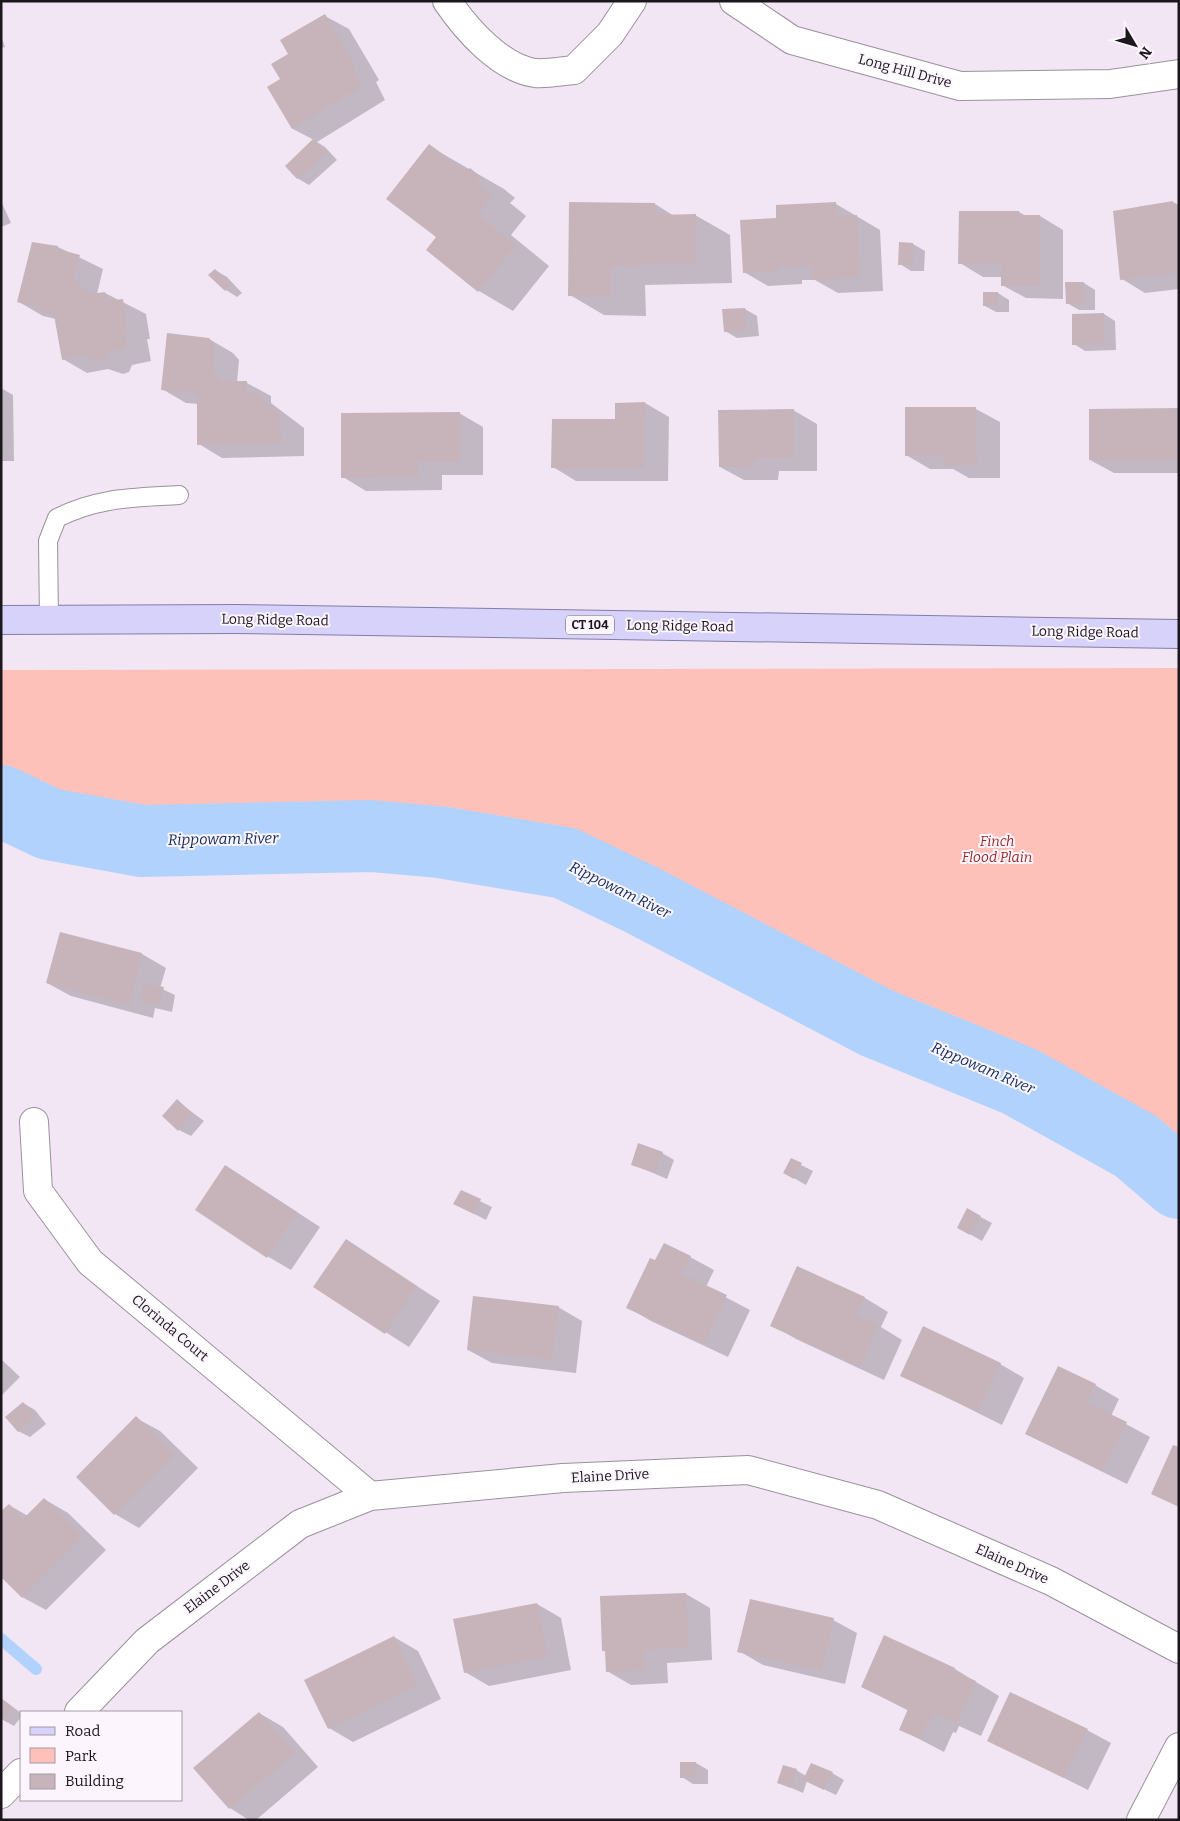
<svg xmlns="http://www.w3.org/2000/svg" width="1180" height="1821" viewBox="0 0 1180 1821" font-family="Bitter,serif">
<rect width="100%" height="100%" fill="#f2e6f4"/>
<!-- green -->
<path fill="#fec1b9" d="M1179 668V1144L817 957 625 867 547 852 183 860 1 819V670Z"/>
<!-- shadow -->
<g fill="#0003">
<path d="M325 16 349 29 379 80 376 82 385 100 317 142 325 147 337 160 309 185 297 178 314 140 293 129 268 87 282 80 290 55Z"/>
<path d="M1 36 5 47 1 48Z"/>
<path d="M429 146 504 189 515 198 510 203 526 216 511 235 549 266 513 311 479 291 438 237Z"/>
<path d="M1 201 11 223 1 227Z"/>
<path d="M1173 202 1179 205V289L1145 293 1122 279 1137 207Z"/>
<path d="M655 204 674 216 695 215 730 235 732 283 645 285 646 316 604 315 570 295Z"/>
<path d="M836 204 880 230 883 291 838 293 815 280H802V284L768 286 744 272 777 220Z"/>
<path d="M1019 212 1026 216H1040L1063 230V299L1026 298 1002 285V277H983L960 263Z"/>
<path d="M33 243 58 247 103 269 97 294 105 293 146 314 150 339H147L151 361 132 365 129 372 123 374 108 369 87 373 63 359 56 319 43 316 19 302Z"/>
<path d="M913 244 925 251 924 271H911L900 264Z"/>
<path d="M215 270 227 277 242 293 237 297 226 290 210 275Z"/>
<path d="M1084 283 1095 290V310H1079L1067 303Z"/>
<path d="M998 293 1009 300V312H996L985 306Z"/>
<path d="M745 309 757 316 759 336 737 338 725 331Z"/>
<path d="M1104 314 1115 321 1116 350 1085 351 1074 344Z"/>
<path d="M209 339 233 353 239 360 237 383H247L271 396V403L304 428V456L222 458 199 444 198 404 186 403 162 389Z"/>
<path d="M1 388 13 395 14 461H1Z"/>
<path d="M645 403 669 417 668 481H576L553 467 617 420 616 404Z"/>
<path d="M906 409H976L1000 422V478H969L953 469H930L906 455Z"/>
<path d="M1179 409V473H1114L1090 460Z"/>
<path d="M793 410 817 424V471H779L778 480H744L720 467Z"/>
<path d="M459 413 483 427V475H442V490L366 491 343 477Z"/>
<path d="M60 933 142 954 166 968 160 988 175 995 172 1012 155 1008 153 1018 71 996 47 983Z"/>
<path d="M177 1101 204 1121 191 1136 179 1130Z"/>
<path d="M662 1153 674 1160 667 1179 632 1164Z"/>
<path d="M791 1160 813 1171 806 1185 785 1173Z"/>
<path d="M226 1166 320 1227 291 1270 267 1256Z"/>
<path d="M461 1192 492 1207 486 1220 455 1204Z"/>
<path d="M967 1210 992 1223 982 1241 959 1228Z"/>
<path d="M346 1240 440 1301 409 1347 315 1287Z"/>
<path d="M690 1257 714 1270 706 1287 750 1310 728 1357 651 1321 627 1307 656 1262Z"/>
<path d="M797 1267 865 1298 888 1312 881 1327 902 1340 884 1380 796 1339 772 1325Z"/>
<path d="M558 1307 582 1321 576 1373 492 1363 468 1350Z"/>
<path d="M1 1359 20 1377 1 1396Z"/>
<path d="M1000 1364 1024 1378 1002 1425 902 1375Z"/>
<path d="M1095 1385 1119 1399 1111 1416 1150 1437 1127 1484 1026 1434Z"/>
<path d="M23 1403 35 1410 46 1424 30 1437 18 1431Z"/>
<path d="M136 1418 160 1431 198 1468 139 1528 115 1514 77 1477Z"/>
<path d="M44 1499 68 1513 106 1550 46 1610 22 1597 9 1505 28 1516Z"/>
<path d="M686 1594 710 1608 712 1660 667 1663 668 1683 631 1685 607 1671V1652L604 1651 601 1598Z"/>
<path d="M537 1604 561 1618 571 1670 489 1686 465 1672Z"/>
<path d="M833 1620 857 1633 845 1684 763 1665 739 1651Z"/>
<path d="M394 1637 418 1651 441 1699 353 1742 329 1728Z"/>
<path d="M885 1637 955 1669 999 1696 981 1736 959 1726 956 1733 953 1732 944 1752 900 1729 909 1711 862 1687Z"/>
<path d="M1 1698 21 1713V1717L14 1726 1 1719Z"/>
<path d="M259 1713 283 1727 318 1767 256 1820H249L230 1808Z"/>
<path d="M1087 1730 1111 1743 1088 1790 988 1740Z"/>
<path d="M696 1763 708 1770V1784H693L682 1777Z"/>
<path d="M796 1770 806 1776 832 1773 844 1780 836 1795 807 1781 803 1793 778 1782Z"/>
</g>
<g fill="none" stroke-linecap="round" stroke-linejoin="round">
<!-- stream -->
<path stroke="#b2d2fe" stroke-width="12" d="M1 1639 36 1669"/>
<!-- river -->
<path stroke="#b2d2fe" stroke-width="72" d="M1 801 49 824 142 841 371 836 439 842 565 863 640 899 877 1023 1019 1081 1136 1146 1179 1183"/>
</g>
<!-- building -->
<g fill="#c6b4ba">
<path d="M325 14 356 67 353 69 362 86 292 129 267 87 280 79 271 64 288 54 280 40Z"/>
<path d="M313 139 326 152 297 179 285 166Z"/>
<path d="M429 144 466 171 470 168 481 177 476 182 492 196 478 215 516 245 478 292 426 250 436 237 386 199Z"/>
<path d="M1173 201V205L1179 204V273L1120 280 1113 211Z"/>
<path d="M569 202 655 203V215L696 214 697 263 611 266V297L568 296Z"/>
<path d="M836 202 837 216 857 215 860 278 813 280 812 266 778 267V271L743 273 740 220 776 218V205Z"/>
<path d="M959 211H1019L1020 215H1040V286H1001V264H958Z"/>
<path d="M32 242 58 246V249L80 255 74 279 90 294 105 292 107 301 123 299 127 325 124 326 127 348 109 352 105 359 98 361 89 359V355L62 360 54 315 39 311 38 308 17 302Z"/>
<path d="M899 242 913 243V265H898Z"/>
<path d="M215 269 231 285 225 291 208 275Z"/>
<path d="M1065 282H1084V304H1066Z"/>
<rect x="983" y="292" width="15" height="14"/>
<path d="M745 308 747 330 724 332 722 309Z"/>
<path d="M1104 313 1105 344 1072 345V314Z"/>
<path d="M167 333 209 338 215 345 213 372 223 381H247V393H256L280 414 281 443 197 445V396L192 393 161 390Z"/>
<path d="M645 402 644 468H551L552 419H615V403Z"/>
<path d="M905 407H976L977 465H944V456H905Z"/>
<path d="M1179 408V460H1089V409Z"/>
<path d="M794 409V458H755L754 467H719L718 410Z"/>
<path d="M460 412V462H419V477L341 478V413Z"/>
<path d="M60 932 142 953 129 1005 46 983Z"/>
<path d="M144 983 164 987 160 1006 140 1001Z"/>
<path d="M177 1099 193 1114 178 1131 162 1116Z"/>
<path d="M638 1143 663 1152 655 1173 631 1165Z"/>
<path d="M791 1158 802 1163 794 1179 783 1173Z"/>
<path d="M225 1165 297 1212 267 1258 195 1210Z"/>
<path d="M461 1190 481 1199 474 1214 453 1204Z"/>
<path d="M967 1208 981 1216 970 1235 957 1228Z"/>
<path d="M346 1239 417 1286 385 1334 313 1287Z"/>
<path d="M664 1243 691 1256 682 1274 727 1295 704 1344 626 1308 650 1258 655 1260Z"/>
<path d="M797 1266 865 1297 857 1315 879 1325 860 1367 770 1326Z"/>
<path d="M473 1296 559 1306 552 1360 467 1350Z"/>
<path d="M923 1326 1001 1363 978 1412 900 1376Z"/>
<path d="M1058 1366 1096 1384 1087 1403 1127 1422 1103 1471 1025 1434Z"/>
<path d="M23 1402 36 1416 18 1432 5 1417Z"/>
<path d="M136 1416 175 1454 114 1515 76 1477Z"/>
<path d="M1173 1445 1179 1447V1507L1151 1494Z"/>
<path d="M44 1498 83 1536 22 1598 1 1577V1511L9 1504 23 1519Z"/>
<path d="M686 1593 689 1647 644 1650 645 1670 606 1672 605 1651H602L600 1596Z"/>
<path d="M750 1599 834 1618 822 1671 737 1652Z"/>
<path d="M537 1603 548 1657 464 1673 453 1619Z"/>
<path d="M884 1635 955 1668 954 1672 976 1681 957 1723 935 1714 932 1721 929 1719 920 1739 899 1730 908 1709 861 1687Z"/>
<path d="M394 1636 418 1685 328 1729 304 1680Z"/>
<path d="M1010 1692 1088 1729 1064 1778 987 1741Z"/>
<path d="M1 1698 12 1707 1 1721Z"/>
<path d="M259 1712 295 1753 229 1809 193 1768Z"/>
<path d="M680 1762H696L697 1778H680Z"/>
<path d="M811 1763 833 1772 824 1790 803 1780Z"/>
<path d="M783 1765 797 1769 791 1788 777 1783Z"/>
</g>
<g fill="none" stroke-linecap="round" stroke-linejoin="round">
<defs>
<path id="lane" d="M49 619 48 541 57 518C98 497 134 498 179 495"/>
<g id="street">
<path d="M447 1C466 29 500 68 535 73 547 74 562 71 574 70L610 34 632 1"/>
<path d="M734 1 792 40 960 86 1110 84 1179 74"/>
<path d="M34 1122 38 1191 90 1262 370 1496"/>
<path d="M79 1712 147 1641 300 1524 370 1496 563 1478 748 1470 878 1505 1051 1581 1179 1649"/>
<path d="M1 1794 21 1773"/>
<path d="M1141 1820 1179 1747"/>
</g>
<path id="primary" d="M1 620 235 619 1179 634"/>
</defs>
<!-- lane casing -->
<use href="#lane" stroke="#9b909d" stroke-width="20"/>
<!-- street casing -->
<use href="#street" stroke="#9b909d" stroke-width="30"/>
<!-- primary casing -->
<use href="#primary" stroke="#837da9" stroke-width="30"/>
<!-- lane -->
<use href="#lane" stroke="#fff" stroke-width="18"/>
<!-- street -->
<use href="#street" stroke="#fff" stroke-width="28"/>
<!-- primary -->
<use href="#primary" stroke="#d6d2f9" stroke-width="28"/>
</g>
<g text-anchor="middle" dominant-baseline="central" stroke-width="4" stroke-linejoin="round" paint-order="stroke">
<!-- shield labels -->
<rect fill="#fdf5fe" stroke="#5f5a60" stroke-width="1" x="566" y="615.5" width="48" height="19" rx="4"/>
<g font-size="12" font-weight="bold" fill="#1b171c">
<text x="590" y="625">CT 104</text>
</g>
<!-- street labels -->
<g font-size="14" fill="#1b171c" stroke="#fdf5fe">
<text transform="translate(905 71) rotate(15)">Long Hill Drive</text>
<text transform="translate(275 620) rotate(1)">Long Ridge Road</text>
<text transform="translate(680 626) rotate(1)">Long Ridge Road</text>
<text transform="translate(1085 632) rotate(1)">Long Ridge Road</text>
<text transform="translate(170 1328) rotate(40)">Clorinda Court</text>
<text transform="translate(610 1476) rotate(-3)">Elaine Drive</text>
<text transform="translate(1012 1564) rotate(24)">Elaine Drive</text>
<text transform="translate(217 1587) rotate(-37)">Elaine Drive</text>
</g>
<!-- park labels -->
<g font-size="14" font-style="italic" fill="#982a25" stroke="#fdf5fe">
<text x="997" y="841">Finch<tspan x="997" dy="16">Flood Plain</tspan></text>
</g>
<!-- water labels -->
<g font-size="15" font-style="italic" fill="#092b57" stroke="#fdf5fe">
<text transform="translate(223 839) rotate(-1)">Rippowam River</text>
<text transform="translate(620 890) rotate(26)">Rippowam River</text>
<text transform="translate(983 1068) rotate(23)">Rippowam River</text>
</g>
</g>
<!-- border -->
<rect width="1180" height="1821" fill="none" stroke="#1b171c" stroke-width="5"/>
<!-- legend -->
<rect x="20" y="1711" width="162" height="90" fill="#fdf5fe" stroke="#a39ca4"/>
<rect x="30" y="1727" width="25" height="8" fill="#d6d2f9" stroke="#a39ca4"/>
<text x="65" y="1736" font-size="15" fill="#1b171c">Road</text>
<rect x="30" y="1748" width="25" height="15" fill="#fec1b9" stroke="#a39ca4"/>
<text x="65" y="1761" font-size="15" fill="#1b171c">Park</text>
<rect x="30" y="1774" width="25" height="15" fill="#c6b4ba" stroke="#a39ca4"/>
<text x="65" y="1786" font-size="15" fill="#1b171c">Building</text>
<!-- north arrow -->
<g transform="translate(1135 45) rotate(128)" stroke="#fdf5fe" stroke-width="4" paint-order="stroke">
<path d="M0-4L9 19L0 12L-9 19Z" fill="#1b171c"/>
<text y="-8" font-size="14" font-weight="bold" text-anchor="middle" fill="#1b171c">N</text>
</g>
</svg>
